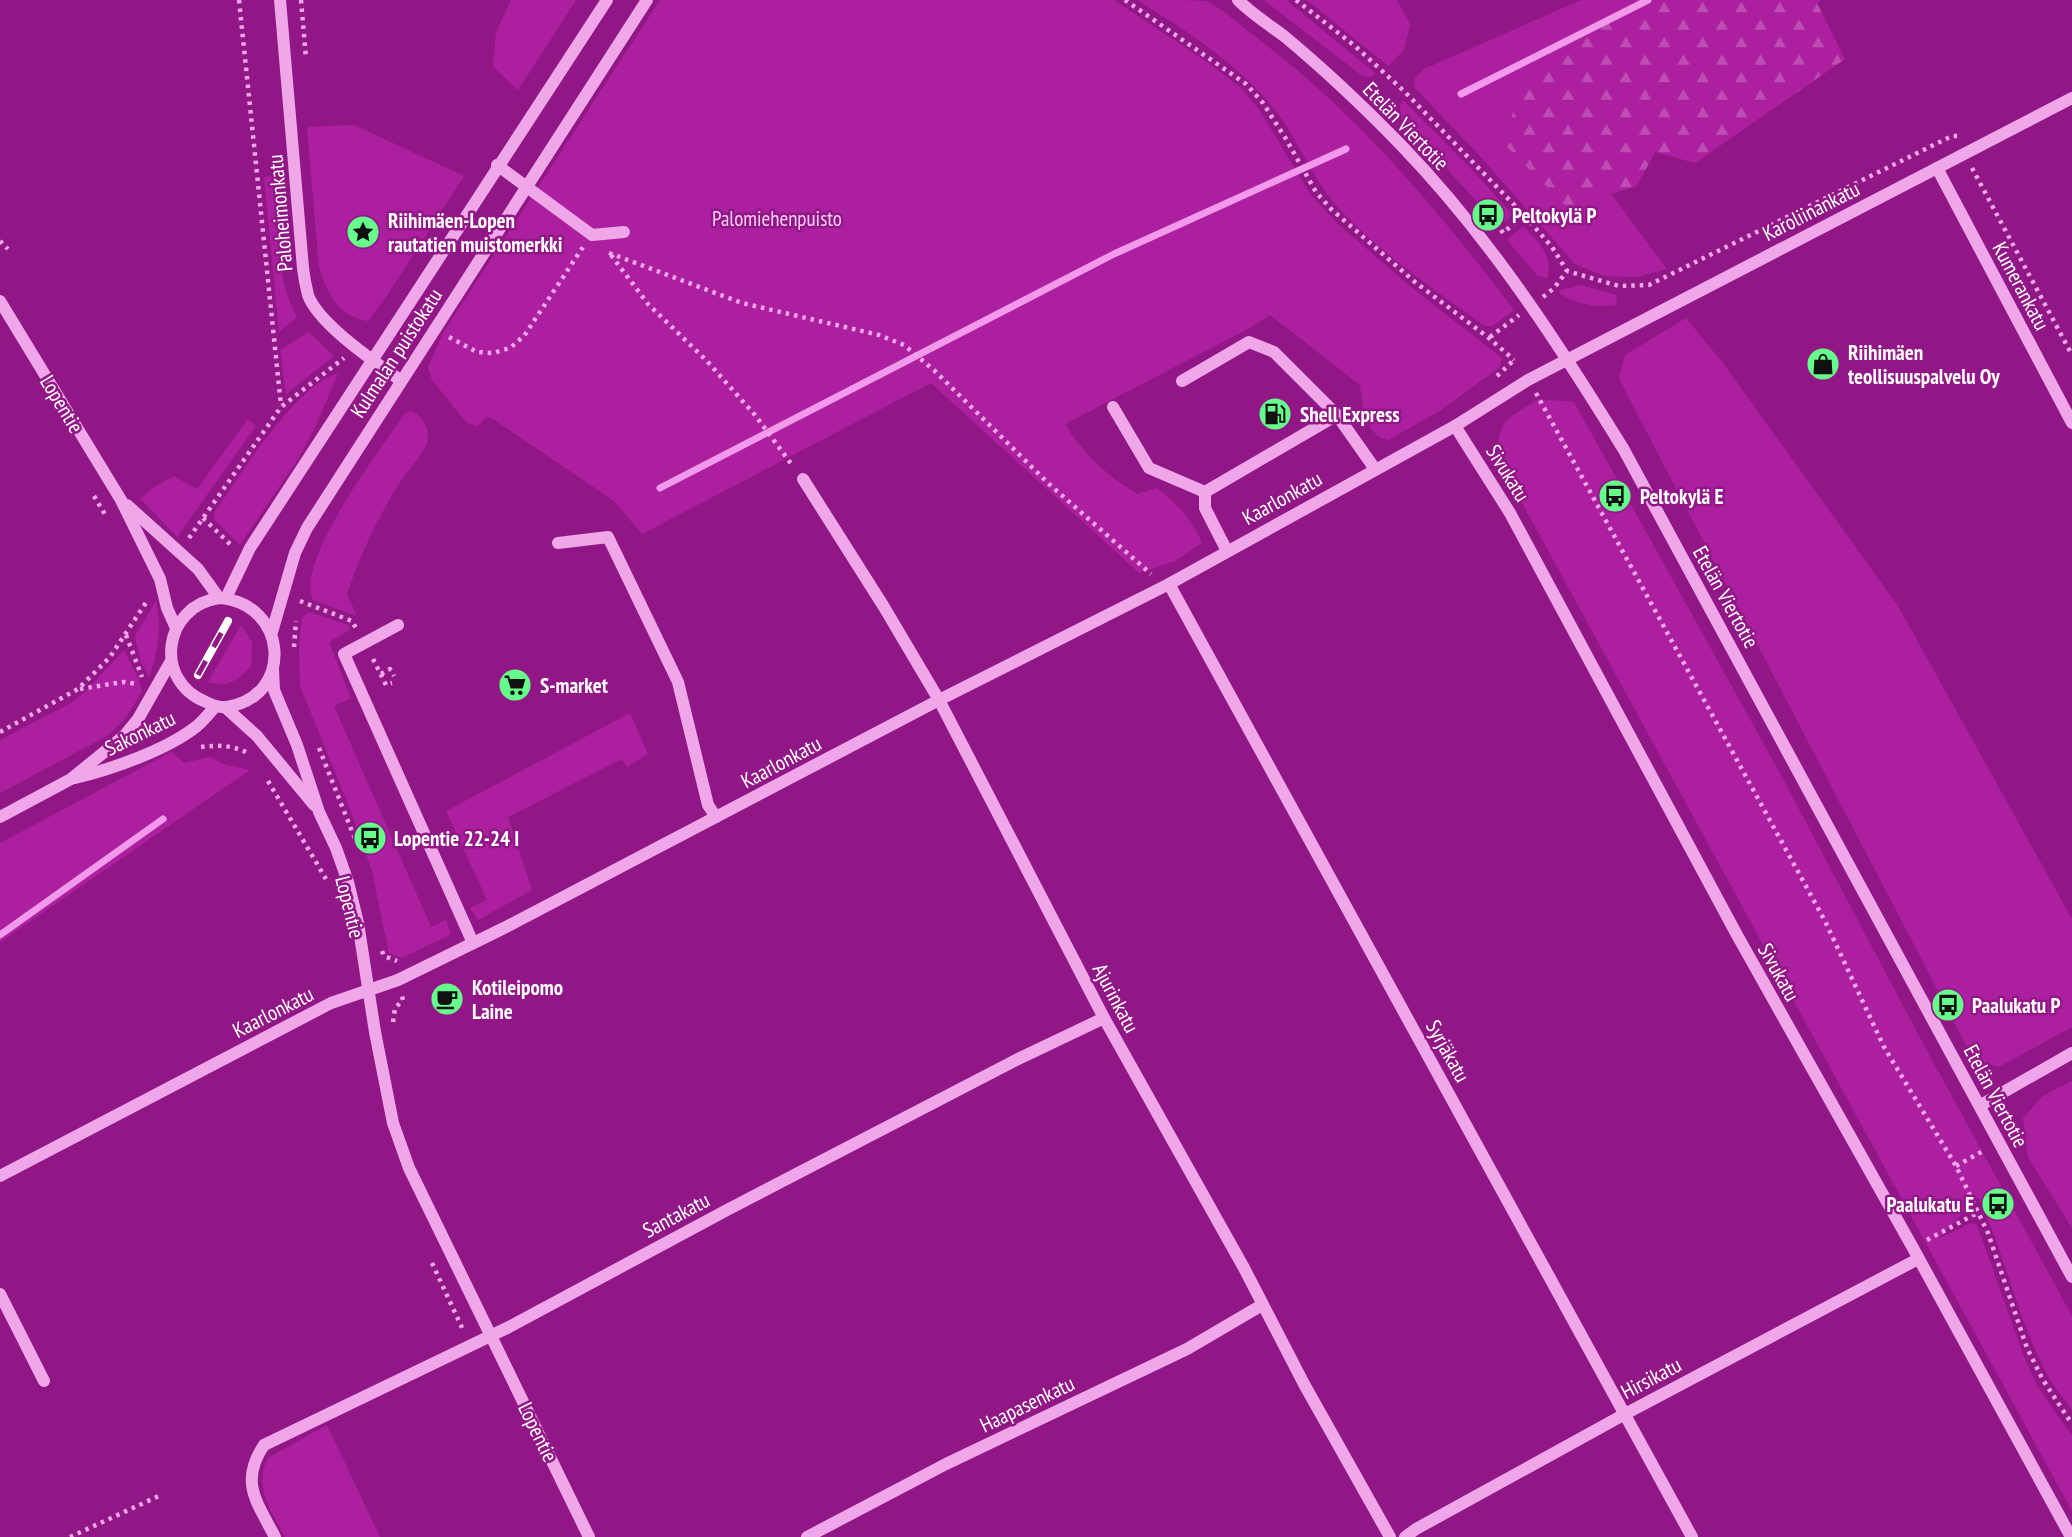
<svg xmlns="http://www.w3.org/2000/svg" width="2072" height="1537" viewBox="0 0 2072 1537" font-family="'PT Sans Narrow',sans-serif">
<defs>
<pattern id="forest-firs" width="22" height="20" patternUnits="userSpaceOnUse" patternTransform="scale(1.75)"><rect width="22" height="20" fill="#ac20a0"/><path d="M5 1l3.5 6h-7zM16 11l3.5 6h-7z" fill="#bd4db3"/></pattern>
</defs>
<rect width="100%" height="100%" fill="#921786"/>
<!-- green -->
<g fill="#ac20a0">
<path d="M511 0H576L518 90 493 67 496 32Z"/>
<path d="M660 0H1114L1210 64 1242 89 1260 111 1311 195 1339 225 1411 287 1502 358 1499 368 1438 412 1388 440C1364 435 1363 405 1360 385L1270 315 1248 329 1065 424C1083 454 1107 476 1137 494L1157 488C1177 504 1192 519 1202 543L1175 561 1139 573 931 383 642 534 614 501 493 419 486 417 477 426 467 423 432 380 428 367 443 333Z"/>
<path d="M1137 0C1151 0 1196 0 1206 1 1225 10 1242 27 1258 39 1359 115 1438 210 1514 310L1493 326H1485C1437 292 1373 248 1335 204 1312 177 1299 142 1278 114 1241 65 1188 32 1137 0Z"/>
<path d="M1264 0H1286L1376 74 1369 77 1361 75Z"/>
<path d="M1307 0H1397L1410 24 1404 50 1388 66Z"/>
<path d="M1581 0H1648L1583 33 1567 206 1611 194 1667 269 1636 277 1604 276 1575 264 1481 157 1414 87 1415 78 1424 69Z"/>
<path d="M1403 100 1474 172 1512 214 1508 220 1501 223 1489 208 1480 205 1401 119 1400 106Z"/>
<path d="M354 125 464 176 386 297 368 321C338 316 328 295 319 268L307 127Z"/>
<path d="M272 176 277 179C279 224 274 277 297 317L279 332 264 177Z"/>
<path d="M1523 226C1538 243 1554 254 1547 279L1537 275 1507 240Z"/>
<path d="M1581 285 1616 295 1617 305C1595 308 1577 304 1559 293L1560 290Z"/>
<path d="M1686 318 1723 363 1898 606 2072 919V1027L1999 1067 1974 1060 1619 379 1625 355Z"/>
<path d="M309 332 334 356 286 394 280 350Z"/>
<path d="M338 374 316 425 300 456 240 545 214 519V513C238 479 298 381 338 374Z"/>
<path d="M1539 399 1574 402 1781 775 1925 1047 2072 1316V1410C2064 1399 2054 1387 2047 1374 2017 1318 2005 1254 1978 1197L1938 1239 1971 1223 1977 1225 2023 1354 2036 1384 2072 1436V1511L1497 457C1500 416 1506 420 1539 399Z"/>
<path d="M411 411C423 416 430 428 427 442 425 452 407 472 400 482 378 517 360 555 347 594L357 616 313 600C295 560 381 449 405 413Z"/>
<path d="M248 419 256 426 177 537 141 499 151 489 174 476 197 489Z"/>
<path d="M156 601C162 627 158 652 149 677L140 660 135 636Z"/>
<path d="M309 612 348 625 351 629 329 642 351 698 334 706 431 927 446 920 451 933 448 936 401 958 389 953 372 871 350 809 300 686 299 645 302 618Z"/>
<path d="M241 625 252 642 251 666C239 680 228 688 208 682Z"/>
<path d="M124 650 139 680 142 692 124 720 107 736 0 793V740L71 703 85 692Z"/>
<path d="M630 713 648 754 627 767 622 759 508 817 532 890 478 920 470 908 487 900 446 811Z"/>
<path d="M171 752 184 763 210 757 223 764 250 770 0 942V843Z"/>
<path d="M2072 1081V1228L2028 1157 2023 1118 2043 1096Z"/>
<path d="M327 1425 380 1537H285C271 1511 253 1486 268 1458Z"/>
</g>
<!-- forest -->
<path fill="url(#forest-firs)" d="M1648 0H1821L1817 3 1845 59 1695 163 1655 152 1637 186 1567 207 1502 142 1523 86 1583 33Z"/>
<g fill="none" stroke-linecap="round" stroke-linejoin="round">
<!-- stream -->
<g stroke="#f399ec" stroke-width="7">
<path d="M1461 94 1648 0"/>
<path d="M660 488 1114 254 1346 149"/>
<path d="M0 935 163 819"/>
</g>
<!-- path -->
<g stroke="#f0a7ea" stroke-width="4.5" stroke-dasharray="3.5 5" stroke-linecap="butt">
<path d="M239 0 281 406"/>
<path d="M301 0 306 58"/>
<path d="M1125 0 1246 84 1263 103 1286 139 1316 192 1331 209 1415 282 1489 338 1514 360"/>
<path d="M1296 0 1355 46 1405 92 1524 215 1552 247 1567 271"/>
<path d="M1972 168 2072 355"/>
<path d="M1501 230 1503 233 1524 215"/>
<path d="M0 241 8 249"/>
<path d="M609 253 742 303 879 335 904 345 936 372 1049 484 1151 574"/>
<path d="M611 255 648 304 706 360 755 415 792 465"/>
<path d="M1543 297 1554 288 1567 271 1619 286 1649 285 1952 136H1958"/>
<path d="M449 337 477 352 493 353 510 348 524 336 583 247"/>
<path d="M1490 337 1519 315"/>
<path d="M1497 376 1514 360"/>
<path d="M1536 393 1825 921 1884 1047 1956 1166 1988 1233 2027 1348 2043 1380 2072 1424"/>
<path d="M94 496 106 516"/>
<path d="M203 518 232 546"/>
<path d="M189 538 281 407 344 358"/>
<path d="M300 601 352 621 357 630"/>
<path d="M126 635 142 677"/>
<path d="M294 647 296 621"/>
<path d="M373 659 386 685 392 683"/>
<path d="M381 674 390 669 394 676"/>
<path d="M80 689 123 682 137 684"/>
<path d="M0 732 78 689 110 657 147 601"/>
<path d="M201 747C217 745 231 745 246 752"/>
<path d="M319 748 357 844"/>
<path d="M268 781 326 879"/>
<path d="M382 951 384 956 397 961"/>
<path d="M393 1022 395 1008 403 1000 402 996"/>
<path d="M1956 1166 1983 1151"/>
<path d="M1927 1240 1979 1212"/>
<path d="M432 1263 464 1332"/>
<path d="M70 1537 161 1495"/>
</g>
<!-- minor -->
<g stroke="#f0a7ea" stroke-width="12">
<path d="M280 0 303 268C304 277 306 287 308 295 319 325 376 362 401 381"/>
<path d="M1238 0C1252 14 1268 24 1284 36 1325 70 1364 107 1401 145 1489 236 1558 343 1624 450L2072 1277"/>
<path d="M497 165 592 235 624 232"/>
<path d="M1937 168 2072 423"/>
<path d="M0 301 121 500 160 579 167 608 176 628"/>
<path d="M1182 381 1249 342 1274 352 1337 415"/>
<path d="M1113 407 1149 468 1205 492"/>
<path d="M1455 426 1510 513 1737 935 1913 1248 2071 1537"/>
<path d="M803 479 884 607 939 700 1104 1018 1244 1268 1304 1384 1390 1537"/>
<path d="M127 505 198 569 219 598"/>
<path d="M558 543 608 537 678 682 708 805 716 817"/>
<path d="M1227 551 1205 508V492L1337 415 1375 469"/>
<path d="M1169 584 1692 1537"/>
<path d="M219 598C288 603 295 696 227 707 220 708 212 705 206 702 152 680 164 606 219 598Z"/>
<path d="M226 598 250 548 607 0"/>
<path d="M398 625 344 654 473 943"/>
<path d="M272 632 295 553 307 528 647 0"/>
<path d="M273 669 274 690 297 745 319 812 336 848 348 882 358 923 375 1032 393 1123 409 1168 589 1537"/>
<path d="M225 707 257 736 314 805"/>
<path d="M75 778C112 769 167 750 197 726 204 720 210 712 216 706"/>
<path d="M0 817 71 779 124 736 138 719 171 661"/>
<path d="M1981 1105 2072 1053"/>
<path d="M0 1176 331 1003 398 980 504 928 939 700 1169 584 1455 426 1528 380 2072 98"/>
<path d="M0 1294 44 1381"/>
<path d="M275 1537C257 1502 239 1482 264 1445L509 1327 727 1210 1016 1060 1104 1018"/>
<path d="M807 1537 946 1464 1187 1349 1262 1305"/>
<path d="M1405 1537 1416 1529 1625 1414 1918 1259"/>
</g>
<defs>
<path id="rail" d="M198 675 228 621"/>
</defs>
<!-- rail casing -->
<use href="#rail" stroke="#fff" stroke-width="8"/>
<!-- rail -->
<use href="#rail" stroke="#921786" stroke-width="5" stroke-dasharray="16" stroke-linecap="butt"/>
</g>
<!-- icons -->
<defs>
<symbol id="bus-disc" viewBox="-11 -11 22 22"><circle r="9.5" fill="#66ff8b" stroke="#921786"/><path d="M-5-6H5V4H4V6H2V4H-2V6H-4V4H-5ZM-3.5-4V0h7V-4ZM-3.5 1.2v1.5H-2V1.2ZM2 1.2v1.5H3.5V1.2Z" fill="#111"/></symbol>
<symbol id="sight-disc" viewBox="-11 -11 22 22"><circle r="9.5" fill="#66ff8b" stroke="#921786"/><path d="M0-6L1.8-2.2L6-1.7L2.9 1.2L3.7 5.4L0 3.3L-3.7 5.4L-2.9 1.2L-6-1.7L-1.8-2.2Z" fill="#111"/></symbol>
<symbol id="shop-disc" viewBox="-11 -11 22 22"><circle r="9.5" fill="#66ff8b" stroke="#921786"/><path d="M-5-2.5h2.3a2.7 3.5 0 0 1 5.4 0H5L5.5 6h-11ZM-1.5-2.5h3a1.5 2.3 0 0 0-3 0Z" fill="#111"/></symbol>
<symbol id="fuel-disc" viewBox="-11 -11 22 22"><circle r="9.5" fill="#66ff8b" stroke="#921786"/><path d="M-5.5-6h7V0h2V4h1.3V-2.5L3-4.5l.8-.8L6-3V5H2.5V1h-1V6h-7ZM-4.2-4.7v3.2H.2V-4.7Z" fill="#111"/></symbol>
<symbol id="supermarket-disc" viewBox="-11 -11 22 22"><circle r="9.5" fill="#66ff8b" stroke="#921786"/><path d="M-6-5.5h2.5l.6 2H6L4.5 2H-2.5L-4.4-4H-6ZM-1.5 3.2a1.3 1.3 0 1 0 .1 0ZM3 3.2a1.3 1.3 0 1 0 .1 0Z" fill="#111"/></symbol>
<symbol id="cafe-disc" viewBox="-11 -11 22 22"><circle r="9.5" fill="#66ff8b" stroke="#921786"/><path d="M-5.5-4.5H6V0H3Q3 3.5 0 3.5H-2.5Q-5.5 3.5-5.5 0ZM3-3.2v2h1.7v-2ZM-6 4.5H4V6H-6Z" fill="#111"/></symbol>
</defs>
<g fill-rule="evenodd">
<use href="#bus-disc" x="1469" y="196" width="38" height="38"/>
<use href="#sight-disc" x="344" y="213" width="38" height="38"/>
<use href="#shop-disc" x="1804" y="345" width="38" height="38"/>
<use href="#fuel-disc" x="1256" y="395" width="38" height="38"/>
<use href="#bus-disc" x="1596" y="477" width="38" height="38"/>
<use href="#supermarket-disc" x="496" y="666" width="38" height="38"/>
<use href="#bus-disc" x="351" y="819" width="38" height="38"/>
<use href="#cafe-disc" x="428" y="980" width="38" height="38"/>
<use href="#bus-disc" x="1929" y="986" width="38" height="38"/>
<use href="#bus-disc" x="1979" y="1185" width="38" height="38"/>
</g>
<g text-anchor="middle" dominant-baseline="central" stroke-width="5" stroke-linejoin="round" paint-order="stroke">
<!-- street labels -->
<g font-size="21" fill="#fff" stroke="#921786">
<text transform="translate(1406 126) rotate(46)">Etelän Viertotie</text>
<text transform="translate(1811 211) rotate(-27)">Karoliinankatu</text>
<text transform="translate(280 213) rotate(-95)">Paloheimonkatu</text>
<text transform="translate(2021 286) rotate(62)">Kumerankatu</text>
<text transform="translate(396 353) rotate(-57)">Kulmalan puistokatu</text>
<text transform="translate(62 404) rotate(59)">Lopentie</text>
<text transform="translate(1508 473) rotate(58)">Sivukatu</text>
<text transform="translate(1282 498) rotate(-29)">Kaarlonkatu</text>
<text transform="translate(1726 597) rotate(61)">Etelän Viertotie</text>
<text transform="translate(140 733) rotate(-26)">Sakonkatu</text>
<text transform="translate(781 762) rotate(-28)">Kaarlonkatu</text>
<text transform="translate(350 907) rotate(76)">Lopentie</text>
<text transform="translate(1779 972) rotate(61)">Sivukatu</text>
<text transform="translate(1116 998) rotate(62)">Ajurinkatu</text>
<text transform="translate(273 1012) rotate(-27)">Kaarlonkatu</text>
<text transform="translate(1448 1051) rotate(61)">Syrjäkatu</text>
<text transform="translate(1996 1096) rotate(62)">Etelän Viertotie</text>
<text transform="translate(676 1215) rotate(-28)">Santakatu</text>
<text transform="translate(1651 1378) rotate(-28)">Hirsikatu</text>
<text transform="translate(1027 1404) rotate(-26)">Haapasenkatu</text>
<text transform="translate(538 1432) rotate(64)">Lopentie</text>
</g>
<!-- poi labels -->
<g font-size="21" font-weight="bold" fill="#fff" stroke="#921786" text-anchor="start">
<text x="1512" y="215">Peltokylä P</text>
<text x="388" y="220">Riihimäen-Lopen<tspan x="388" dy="24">rautatien muistomerkki</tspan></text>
<text x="1848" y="352">Riihimäen<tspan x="1848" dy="24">teollisuuspalvelu Oy</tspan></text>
<text x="1300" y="414">Shell Express</text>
<text x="1640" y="496">Peltokylä E</text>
<text x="540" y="685">S-market</text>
<text x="394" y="838">Lopentie 22-24 I</text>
<text x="472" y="987">Kotileipomo<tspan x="472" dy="24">Laine</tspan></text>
<text x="1972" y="1005">Paalukatu P</text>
<text x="1974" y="1204" text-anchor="end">Paalukatu E</text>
</g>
<!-- park labels -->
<g font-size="21" fill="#fbcdf8" stroke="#921786">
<text x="777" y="218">Palomiehenpuisto</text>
</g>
</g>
</svg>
